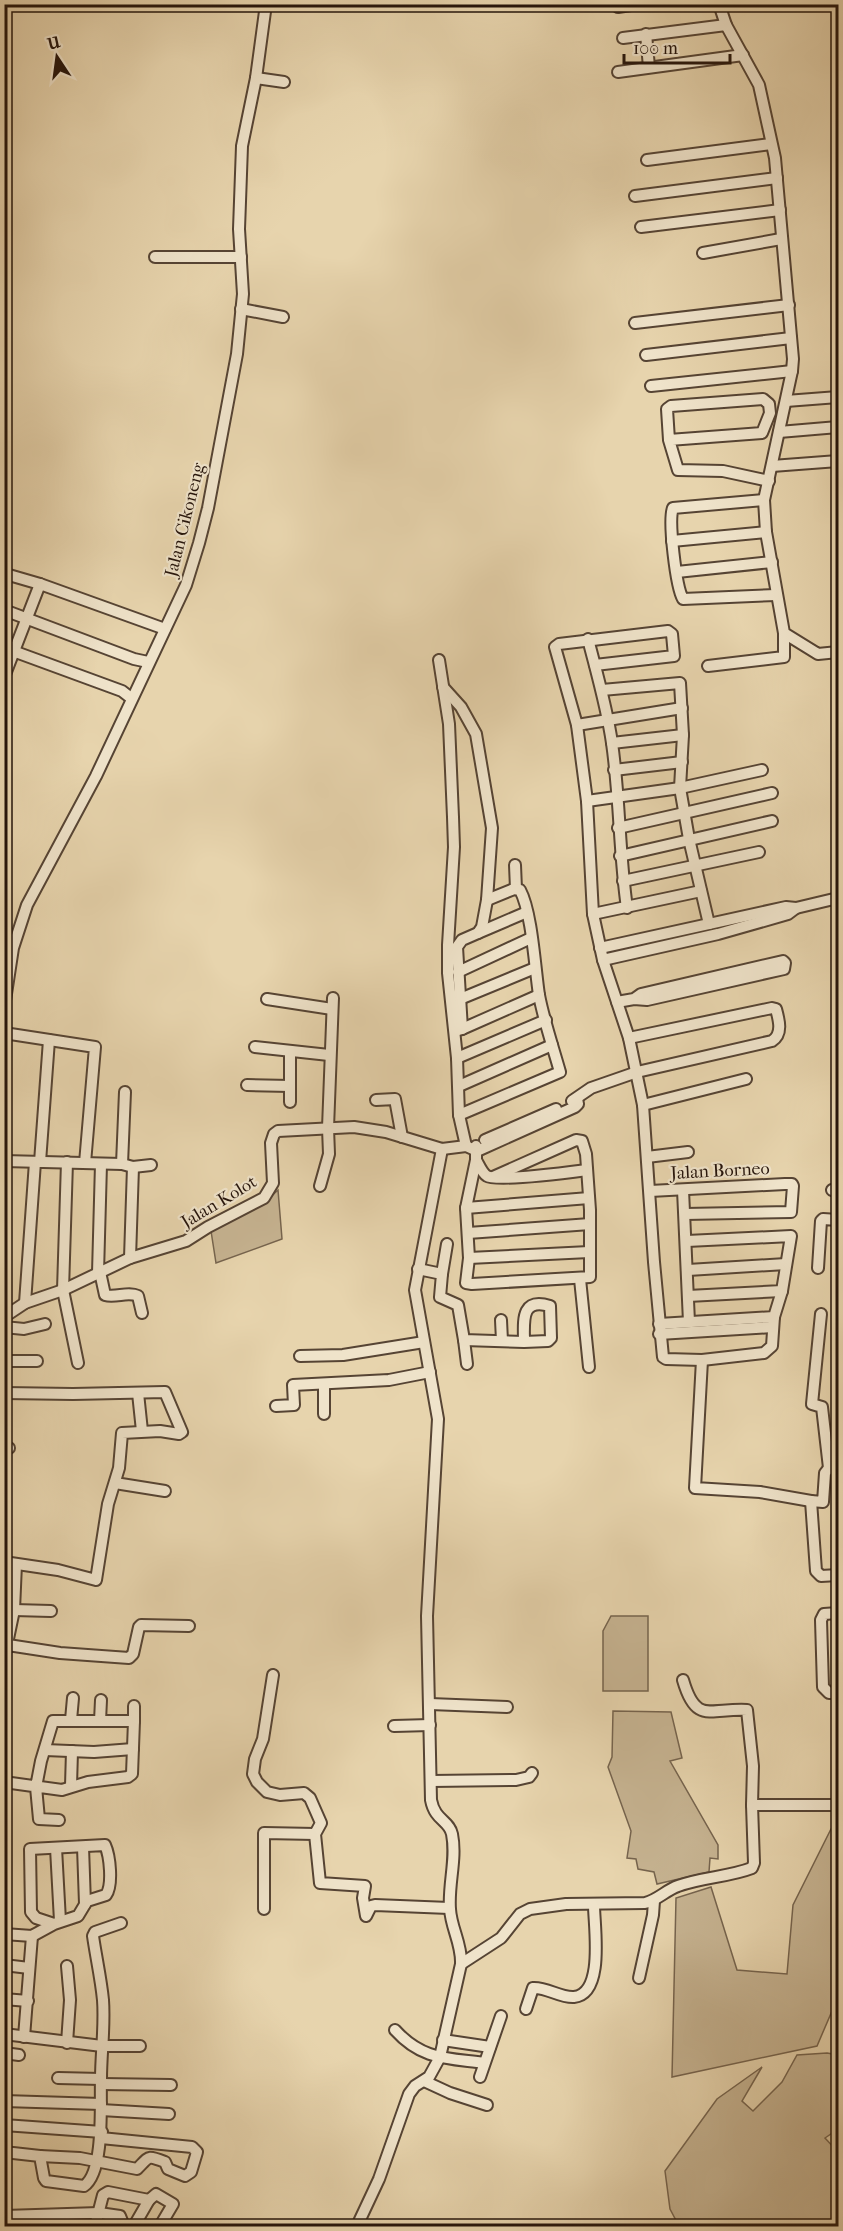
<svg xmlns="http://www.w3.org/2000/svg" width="843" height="2231" viewBox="0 0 843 2231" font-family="'IM FELL French Canon',serif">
<rect width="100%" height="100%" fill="#e7d4ad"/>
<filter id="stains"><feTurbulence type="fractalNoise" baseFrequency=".00333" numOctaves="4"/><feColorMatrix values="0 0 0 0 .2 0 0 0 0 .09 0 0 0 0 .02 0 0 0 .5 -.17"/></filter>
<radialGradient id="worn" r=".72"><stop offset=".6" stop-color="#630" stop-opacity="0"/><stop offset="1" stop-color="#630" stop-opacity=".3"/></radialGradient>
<!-- green -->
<g fill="#c6b391" stroke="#76644e" stroke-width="1.5">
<path d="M278 1190 282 1239 216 1263 211 1231 264 1203Z"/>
<path d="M611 1616H648V1691H603V1631Z"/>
<path d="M613 1711 671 1712 682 1758 670 1761 718 1845V1859L710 1858 709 1872 657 1884 654 1872 638 1869 636 1859 627 1858 631 1831 608 1767 612 1757Z"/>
<path d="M831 1829H838V1997L817 2046 672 2077 676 1898 711 1887 737 1970 787 1974 793 1905Z"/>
<path d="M827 2053 838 2055V2129L825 2138 838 2152V2189L833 2194 838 2208V2222L802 2224V2226H679L670 2209 665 2171 717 2099 762 2067 742 2101 753 2111 782 2082 797 2055Z"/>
</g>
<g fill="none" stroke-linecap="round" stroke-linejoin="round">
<defs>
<g id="minor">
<path d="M719 4 726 25 759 85 775 158 793 359 792 371 764 500 766 532 784 633 818 654 838 652"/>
<path d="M618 7 637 4"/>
<path d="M646 34 649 67"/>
<path d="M623 38 726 25"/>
<path d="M618 72 743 55"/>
<path d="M256 78 284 82"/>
<path d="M647 160 771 144"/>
<path d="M635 196 777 178"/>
<path d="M641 227 780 210"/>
<path d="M703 253 781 239"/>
<path d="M155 257H241"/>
<path d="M241 309 283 317"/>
<path d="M635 323 789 305"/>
<path d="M646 355 791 338"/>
<path d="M651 386 792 371"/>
<path d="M786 401 838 397"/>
<path d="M779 432 838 427"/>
<path d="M669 440 667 409 671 406 763 399 769 404 770 413 762 433 669 440 678 470 723 471 769 481"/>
<path d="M772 466 838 461"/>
<path d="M764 500 673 508C668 520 676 587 683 599L776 595"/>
<path d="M672 541 766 532"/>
<path d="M677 572 772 562"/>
<path d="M9 575 40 584 165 629"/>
<path d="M4 610 134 659 148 662"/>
<path d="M588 639C597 674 607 708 612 743 620 798 619 853 627 908"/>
<path d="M13 651 122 691 131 698"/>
<path d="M439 660 449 724 453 817 454 847 448 945V973L457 1058 459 1115 466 1146"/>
<path d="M595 665 674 656 672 634 668 631 559 644 555 647 577 725 587 801 593 914 603 960 629 1038 643 1105 746 1079"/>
<path d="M708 666 784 657V633"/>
<path d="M4 677 40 584"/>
<path d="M443 687 461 707 476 734 492 828 487 900 482 927 478 933 462 940 457 947 462 1029 455 1031"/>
<path d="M602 690 680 683 683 735 680 788 689 839 709 924"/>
<path d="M577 725 682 708"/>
<path d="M612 743 683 735"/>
<path d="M614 770 682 762"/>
<path d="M587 801 680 788 762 770"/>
<path d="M618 828 772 793"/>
<path d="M620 856 772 821"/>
<path d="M515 865 516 889"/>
<path d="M623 881 759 852"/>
<path d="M593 914 701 891"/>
<path d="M478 933 527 912"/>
<path d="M600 948 786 907 796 908 838 898"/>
<path d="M603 960 718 934 788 914 796 908"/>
<path d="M458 972 531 938"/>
<path d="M267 999 332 1009"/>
<path d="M460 999 535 968"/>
<path d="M617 1002 634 999 647 1000 784 969 785 963 783 961 641 994 634 999"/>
<path d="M4 1007 13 948 27 905 96 776 186 585 199 543 208 508 237 354 243 294 239 229 242 146 256 78 266 4"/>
<path d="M462 1029 539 995"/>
<path d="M4 1033 95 1047 85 1163"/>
<path d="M255 1047 329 1055"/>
<path d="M457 1058 546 1020"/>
<path d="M247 1085 290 1086"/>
<path d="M459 1086 552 1045"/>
<path d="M376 1100 395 1099 402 1137"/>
<path d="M572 1101 591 1088 637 1072 772 1041C783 1034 779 1020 776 1009L772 1008 629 1038"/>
<path d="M290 1102V1051"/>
<path d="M643 1105 654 1262 663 1357 666 1359 702 1360 764 1353 772 1346 774 1317"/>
<path d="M459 1115 560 1072C553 1047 544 1021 539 995 535 969 532 912 520 890L514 889 487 900"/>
<path d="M485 1140 556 1109"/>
<path d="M476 1146V1160L466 1208 469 1258 466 1283 472 1284 590 1277V1210L586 1154 582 1141 576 1140 493 1177"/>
<path d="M647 1157 688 1152"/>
<path d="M476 1160C479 1165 482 1173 487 1176 496 1182 572 1172 587 1170"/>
<path d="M4 1161 122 1164 133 1167 151 1165"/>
<path d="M40 1162 49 1040"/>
<path d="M67 1162 63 1290 78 1363"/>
<path d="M122 1164 125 1092"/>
<path d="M320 1186 329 1154 328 1128 333 998"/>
<path d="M683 1190 689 1322"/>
<path d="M832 1190 838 1191"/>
<path d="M650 1191 785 1184H792L793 1186 791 1212 685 1214"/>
<path d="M466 1208 589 1198"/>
<path d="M468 1233 590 1224"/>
<path d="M687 1241 791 1236 782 1291 688 1296"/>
<path d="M130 1258 133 1167"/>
<path d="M469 1258 589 1252"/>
<path d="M818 1268 821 1221 823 1219 838 1220"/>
<path d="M418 1269 442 1274 440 1297 458 1305 464 1340 524 1342C524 1322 520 1297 550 1306L551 1338 548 1341 524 1342"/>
<path d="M688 1270 786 1264"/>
<path d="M100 1272 105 1295C116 1298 128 1291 138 1296L142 1313"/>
<path d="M98 1273 101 1164"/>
<path d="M442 1274 447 1244"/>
<path d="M580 1279 589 1367"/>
<path d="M25 1303 35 1162"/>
<path d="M821 1314 812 1404 822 1407 829 1468"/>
<path d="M7 1315 25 1303 63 1290 130 1258 186 1241 208 1227 264 1198 273 1183 271 1143 274 1134 278 1131 354 1127 386 1132 442 1149 466 1146 477 1151 575 1107 578 1104 577 1099"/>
<path d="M501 1320 502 1341"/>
<path d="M659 1324 774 1317 782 1291"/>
<path d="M4 1327 24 1329 45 1324"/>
<path d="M659 1334 772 1327"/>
<path d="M464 1340 467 1364"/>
<path d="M300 1356 343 1355 424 1342"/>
<path d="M702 1360 695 1488 760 1492 811 1501"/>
<path d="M4 1361H37"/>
<path d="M324 1384V1414"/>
<path d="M4 1393 73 1394 165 1392 182 1432 179 1434 160 1431 122 1433 119 1468 108 1504 96 1580 58 1570 4 1562"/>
<path d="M138 1393 142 1431"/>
<path d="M276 1406 294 1405 293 1385 389 1380 430 1372"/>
<path d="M4 1448H9"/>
<path d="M838 1467 829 1468 825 1473 823 1502 811 1501 816 1571 821 1576 838 1575"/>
<path d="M115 1483 165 1491"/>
<path d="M14 1610 51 1611"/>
<path d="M838 1613 824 1614 821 1620 823 1687 829 1693H838"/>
<path d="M8 1645 60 1653 129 1658 133 1654 139 1627 141 1625 189 1626"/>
<path d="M4 1658 14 1610 16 1564"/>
<path d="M273 1675 263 1739 255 1759 253 1774 257 1782 267 1792 280 1795 304 1793 310 1798 321 1823 315 1834 320 1883 365 1886 363 1898 366 1916 371 1906 375 1905 449 1908"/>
<path d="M683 1680C696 1725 710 1708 747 1710L753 1766 752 1805"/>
<path d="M430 1704 507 1707"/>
<path d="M71 1720 73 1698"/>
<path d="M100 1721 101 1700"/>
<path d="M134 1721V1706"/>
<path d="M394 1726 430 1725"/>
<path d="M45 1750 94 1752 133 1749"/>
<path d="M431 1781 516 1780 529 1777 532 1773"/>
<path d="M4 1782 62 1790 88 1782 128 1777 132 1774 134 1721H53L41 1761 36 1787 39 1819 59 1820"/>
<path d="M71 1786 72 1751"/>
<path d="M83 1847 85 1904"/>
<path d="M56 1848 60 1921"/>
<path d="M264 1909V1833L315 1834"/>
<path d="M4 1934 32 1936 54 1924 78 1916 87 1901 106 1895C113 1885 110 1856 105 1845L30 1849 31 1912 36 1918 54 1924"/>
<path d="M461 1964 501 1938 520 1914 530 1909 566 1904 645 1903C658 1900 666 1890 678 1886 702 1877 729 1877 752 1868L754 1863 752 1805H838"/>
<path d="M4 1965 29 1968"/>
<path d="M67 1966 70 2000 67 2043"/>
<path d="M639 1978 653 1915 654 1901"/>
<path d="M4 1999 28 2001"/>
<path d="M526 2009 533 1988C547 1987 560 1998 574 1997 605 1994 594 1926 594 1905"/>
<path d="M395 2030C422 2060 447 2058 484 2063"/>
<path d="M4 2034 102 2046H140"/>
<path d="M24 2037 32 1936"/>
<path d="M443 2040 490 2047"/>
<path d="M4 2053 19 2055"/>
<path d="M480 2077 501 2016"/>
<path d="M58 2078 101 2079"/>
<path d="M424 2081 450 2093 487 2105"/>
<path d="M101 2084 171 2085"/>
<path d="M4 2101 101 2104"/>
<path d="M101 2110 169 2114"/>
<path d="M4 2125 102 2132"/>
<path d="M4 2152 40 2156 44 2178 46 2181 84 2186C105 2172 100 2102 101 2079 101 2053 105 2026 103 2000 101 1979 96 1957 93 1936L95 1932 121 1923"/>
<path d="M40 2156 80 2158 137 2169C150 2156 147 2155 165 2162L168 2169 185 2176 191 2172 197 2152 192 2147 101 2138"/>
<path d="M149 2200 156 2194 173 2204 160 2226"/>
<path d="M4 2216 99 2213 120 2216 122 2221 119 2226"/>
<path d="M95 2226 103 2195 108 2192 149 2200 134 2226"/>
<path d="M357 2226 379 2179 409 2094 415 2086 429 2077 440 2057 461 1964C462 1944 451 1928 450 1909 448 1884 457 1859 452 1834 449 1820 435 1821 431 1800L427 1616 438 1419 415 1290 442 1149"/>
</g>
</defs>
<!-- minor casing -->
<use href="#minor" stroke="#564434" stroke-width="14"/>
<!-- minor -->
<use href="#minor" stroke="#efe3ca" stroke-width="10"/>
</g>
<g text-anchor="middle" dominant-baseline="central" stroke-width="4.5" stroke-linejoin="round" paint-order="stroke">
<!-- street labels -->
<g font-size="18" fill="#25140b" stroke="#efe3ca">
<text transform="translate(185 520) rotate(-76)">Jalan Cikoneng</text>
<text transform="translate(720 1171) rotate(-3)">Jalan Borneo</text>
<text transform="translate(219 1202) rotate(-31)">Jalan Kolot</text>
</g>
</g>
<!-- margin -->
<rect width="843" height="2231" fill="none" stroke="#e7d4ad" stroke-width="24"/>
<rect x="6" y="6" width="831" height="2219" fill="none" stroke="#25140b" stroke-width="3"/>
<rect x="12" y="12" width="819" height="2207" fill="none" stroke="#25140b" stroke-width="1.5"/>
<!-- north arrow -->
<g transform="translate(57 57) rotate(347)" stroke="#efe3ca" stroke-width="4.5" paint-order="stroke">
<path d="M0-4.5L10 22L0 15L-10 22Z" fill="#25140b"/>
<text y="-9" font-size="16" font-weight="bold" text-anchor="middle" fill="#25140b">U</text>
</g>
<!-- scale -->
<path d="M624 54v9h106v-9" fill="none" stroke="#25140b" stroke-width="3"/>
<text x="633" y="54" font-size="18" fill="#25140b" stroke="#efe3ca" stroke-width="4.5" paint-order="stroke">100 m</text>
<rect width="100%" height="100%" filter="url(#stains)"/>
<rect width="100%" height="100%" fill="url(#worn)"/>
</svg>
